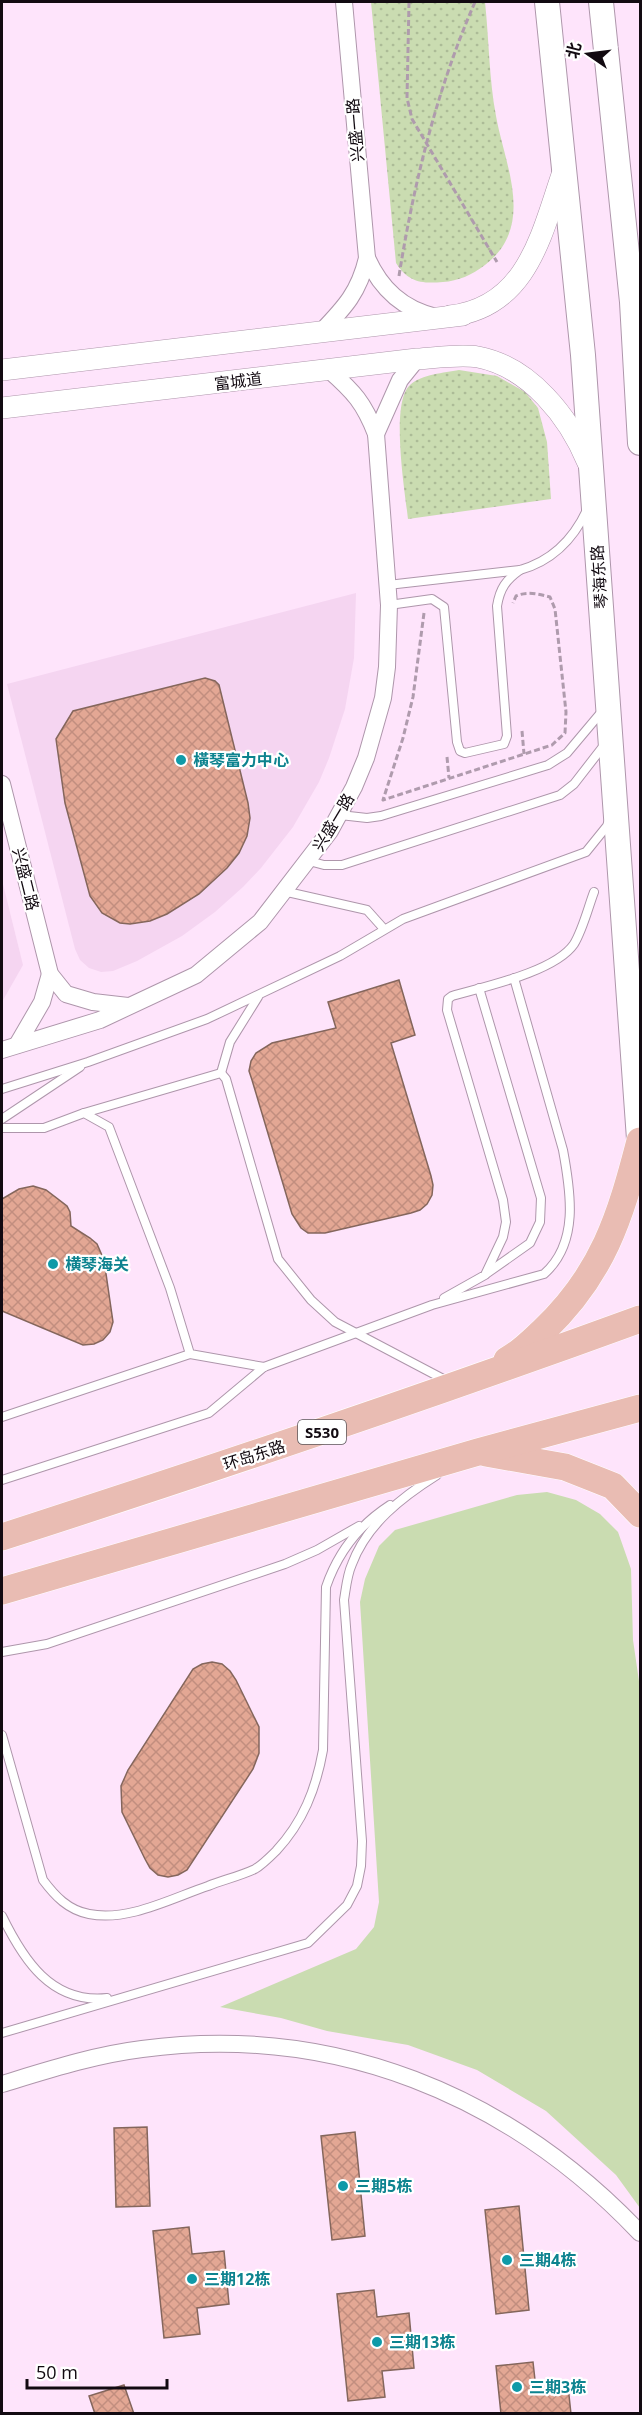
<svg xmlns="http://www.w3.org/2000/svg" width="642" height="2415" viewBox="0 0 642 2415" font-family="'Open Sans','Noto Sans SC',sans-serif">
<defs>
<pattern id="park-dots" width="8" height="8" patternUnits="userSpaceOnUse" patternTransform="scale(1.5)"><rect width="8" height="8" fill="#cadcb1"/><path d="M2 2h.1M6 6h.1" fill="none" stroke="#acbb97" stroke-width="1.8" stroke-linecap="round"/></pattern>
<pattern id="building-cross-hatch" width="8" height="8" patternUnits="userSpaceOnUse" patternTransform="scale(1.5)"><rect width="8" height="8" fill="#e3a794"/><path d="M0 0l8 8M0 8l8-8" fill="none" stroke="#c28e7f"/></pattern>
</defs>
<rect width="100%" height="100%" fill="#fee4fb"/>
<!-- built -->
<g fill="#f5d5f1">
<path d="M356 593 354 658 345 709 329 758 319 782 293 827 261 868 243 887 215 912 182 936 137 961 113 971 101 972 89 968 80 960 75 949 7 684Z"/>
<path d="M2 880 23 965 2 1002Z"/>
</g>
<!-- green -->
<path fill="#cadcb1" d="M547 1492 576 1500 600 1514 618 1532 631 1569 633 1640 640 1688V2208L616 2175 546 2111 477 2070 408 2045 327 2031 281 2018 220 2007 356 1949 374 1927 379 1902 360 1602 365 1579 379 1546 395 1530 517 1495Z"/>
<!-- park -->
<g fill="url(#park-dots)">
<path d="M371 2H485C489 39 489 79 496 116 505 166 536 226 485 265 472 275 458 281 443 282 421 284 408 282 396 263Z"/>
<path d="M459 370 497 376 525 392 538 408 547 442 551 499 408 519C405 492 390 403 410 385 422 374 444 373 459 370Z"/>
</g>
<!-- building -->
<g fill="url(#building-cross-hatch)" stroke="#84665c" stroke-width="1.5">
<path d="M205 678 215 681 219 685 248 803 250 818 247 836 239 853 227 868 199 894 167 914 150 921 130 924 120 923 102 913 90 896 65 803 56 739 73 711Z"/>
<path d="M399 980 415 1035 391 1043 431 1176 433 1185 432 1195 427 1204 420 1210 411 1213 325 1233H308L301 1228 292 1214 252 1080 249 1071 251 1061 256 1053 272 1043 336 1028 328 1002Z"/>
<path d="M33 1186 46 1190 67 1206 70 1212 71 1226 90 1238 97 1244 104 1260 113 1322 110 1332 103 1340 94 1344 83 1345 2 1311V1199L19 1189Z"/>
<path d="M212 1662 222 1664 230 1671 236 1680 259 1727V1753L253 1769 187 1870 178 1875 168 1877 158 1875 150 1868 145 1859 122 1812 121 1786 128 1770 193 1669 202 1664Z"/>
<path d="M147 2127 150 2206 116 2207 114 2128Z"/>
<path d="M355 2132 365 2236 332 2240 321 2136Z"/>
<path d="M519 2206 529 2310 496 2314 485 2210Z"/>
<path d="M189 2227 192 2254 224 2251 229 2304 197 2308 200 2334 164 2338 153 2231Z"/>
<path d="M374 2290 377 2317 409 2313 414 2368 382 2371 385 2397 348 2401 337 2294Z"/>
<path d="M533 2362 536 2389 568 2386 571 2414H501L496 2366Z"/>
<path d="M124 2385 134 2414H95L89 2396Z"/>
</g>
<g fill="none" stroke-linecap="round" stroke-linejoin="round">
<defs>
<g id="service">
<path d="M388 585 520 570C552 561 573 540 587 510"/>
<path d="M389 605 432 599 444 607 457 742 460 751 465 753 504 744 507 736 497 606C500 588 506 580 520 570"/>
<path d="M340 815 367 818 381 816 548 765 567 753 604 709"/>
<path d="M309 861 324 865H342L560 795 574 784 605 744"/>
<path d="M283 891 367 910 384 929"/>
<path d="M479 988 541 1198 540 1222 530 1243 486 1274"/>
<path d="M221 1073 230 1042 258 997"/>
<path d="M2 1089 88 1062 207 1019 340 956 403 919 586 852 607 826 609 820"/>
<path d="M84 1113 221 1073 226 1079 278 1259 311 1300 335 1322 449 1382"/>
<path d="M2 1119 80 1067"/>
<path d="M2 1128H44L84 1113 109 1127 170 1288 190 1354 264 1367"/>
<path d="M444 1298 485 1275 503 1237 506 1222 503 1200 447 1010 448 999 452 996C483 987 555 972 574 944 583 929 588 908 594 892"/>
<path d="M2 1417 190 1354"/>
<path d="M2 1480 209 1413 264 1367 432 1305 544 1274C579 1243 571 1193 563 1150L514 978"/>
<path d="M2 1652 47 1644 285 1564 317 1550 359 1526"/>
<path d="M2 1735 43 1880C55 1896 68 1910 89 1914 128 1922 172 1898 208 1886 223 1880 240 1876 255 1869 262 1865 270 1857 276 1851 303 1822 316 1789 323 1750L326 1587C338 1552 359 1525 390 1505"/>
<path d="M2 1916C23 1959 51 2004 107 1998"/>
<path d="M2 2033 308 1943 347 1905 357 1886 361 1866 362 1841 344 1600C346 1588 347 1575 352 1564 367 1524 402 1497 437 1475"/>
</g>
<g id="minor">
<path d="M367 258C381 289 402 309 436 317"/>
<path d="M321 332C345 307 359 292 367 258L344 2"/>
<path d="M329 370C354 392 364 403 376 434L400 380 417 359"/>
<path d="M2 784 50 974 66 994 93 1002 128 1006"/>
<path d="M17 1045 42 1002 50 974"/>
<path d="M2 1050 100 1020 196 975 260 922 330 831 354 787 366 758 383 698 387 667 389 605 376 434"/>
<path d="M2 2084C48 2070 94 2055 142 2049 334 2023 509 2095 640 2233"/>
</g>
<g id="tertiary">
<path d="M450 316C529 307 542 231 564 169"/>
<path d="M2 370 463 315"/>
<path d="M2 408 417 359C436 358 459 354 478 357 530 367 569 417 588 463"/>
</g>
<g id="secondary">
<path d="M547 2 583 355 640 1153"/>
<path d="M601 2 632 302 640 443"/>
</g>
<g id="primary">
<path d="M507 1360C521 1353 532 1341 543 1331 603 1274 620 1218 640 1141"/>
<path d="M486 1453 565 1467 613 1486 640 1514"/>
<path d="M2 1537C216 1468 429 1396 640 1319"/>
<path d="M2 1591 478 1452 640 1408"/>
</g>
</defs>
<!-- service casing -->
<use href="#service" stroke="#ae96ab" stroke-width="10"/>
<!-- minor casing -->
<use href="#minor" stroke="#ae96ab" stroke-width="18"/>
<!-- tertiary casing -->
<use href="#tertiary" stroke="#ae96ab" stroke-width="22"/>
<!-- secondary casing -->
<use href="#secondary" stroke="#ae96ab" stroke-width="26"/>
<!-- primary casing -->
<use href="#primary" stroke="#fff" stroke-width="28"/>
<!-- path -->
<g stroke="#af9bad" stroke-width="3" stroke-dasharray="6 3" stroke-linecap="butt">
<path d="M409 2 407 98 412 119 497 262"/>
<path d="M399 276C414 182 437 89 475 2"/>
<path d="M424 613 413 697 403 738 383 800 552 745 565 733 566 712 555 609 550 597C538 594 528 591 516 596L513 603"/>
<path d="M522 731 524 754"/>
<path d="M447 757 449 778"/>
</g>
<!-- service -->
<use href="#service" stroke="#fff" stroke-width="8"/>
<!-- minor -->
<use href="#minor" stroke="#fff" stroke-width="16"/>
<!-- tertiary -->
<use href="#tertiary" stroke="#fff" stroke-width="21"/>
<!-- secondary -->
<use href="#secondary" stroke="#fff" stroke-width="24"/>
<!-- primary -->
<use href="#primary" stroke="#e9bcb3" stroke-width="27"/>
</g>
<!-- markers -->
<g fill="#0f9aa8" stroke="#fff" stroke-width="2">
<circle cx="181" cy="760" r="6"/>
<circle cx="53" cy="1264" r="6"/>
<circle cx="343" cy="2186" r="6"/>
<circle cx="507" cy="2260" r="6"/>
<circle cx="192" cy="2279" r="6"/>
<circle cx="377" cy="2342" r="6"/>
<circle cx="517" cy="2387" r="6"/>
</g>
<g text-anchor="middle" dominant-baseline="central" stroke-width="4.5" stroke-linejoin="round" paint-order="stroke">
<!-- shield labels -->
<rect fill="#fff" stroke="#595458" stroke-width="1.5" x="298" y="1420" width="48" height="24" rx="4.5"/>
<g font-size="15" font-weight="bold" fill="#120a11">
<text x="322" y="1432">S530</text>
</g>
<!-- street labels -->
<g font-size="16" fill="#120a11" stroke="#fff">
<text transform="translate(355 130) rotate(-95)">兴盛一路</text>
<text transform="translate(238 381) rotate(-7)">富城道</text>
<text transform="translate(599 577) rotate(-94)">琴海东路</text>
<text transform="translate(333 822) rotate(-59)">兴盛一路</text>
<text transform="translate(26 879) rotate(76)">兴盛二路</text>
<text transform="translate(254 1455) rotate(-18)">环岛东路</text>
</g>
<!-- culture labels -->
<g font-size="16" font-weight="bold" fill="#0d838f" stroke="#fff" text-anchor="start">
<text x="193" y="760">橫琴富力中心</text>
<text x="65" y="1264">横琴海关</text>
<text x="355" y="2186">三期5栋</text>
<text x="519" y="2260">三期4栋</text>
<text x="204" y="2279">三期12栋</text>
<text x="389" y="2342">三期13栋</text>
<text x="529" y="2387">三期3栋</text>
</g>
</g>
<!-- border -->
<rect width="642" height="2415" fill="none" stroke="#120a11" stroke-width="6"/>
<!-- north arrow -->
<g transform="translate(588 54) rotate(284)" stroke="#ffffff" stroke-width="4.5" paint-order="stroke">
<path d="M0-4.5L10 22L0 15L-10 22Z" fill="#120a11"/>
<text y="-9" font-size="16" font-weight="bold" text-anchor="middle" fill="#120a11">北</text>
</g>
<!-- scale -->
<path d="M27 2379v9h140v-9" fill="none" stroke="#120a11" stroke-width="3"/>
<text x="36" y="2379" font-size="18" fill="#120a11" stroke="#ffffff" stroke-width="4.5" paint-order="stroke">50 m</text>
</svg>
